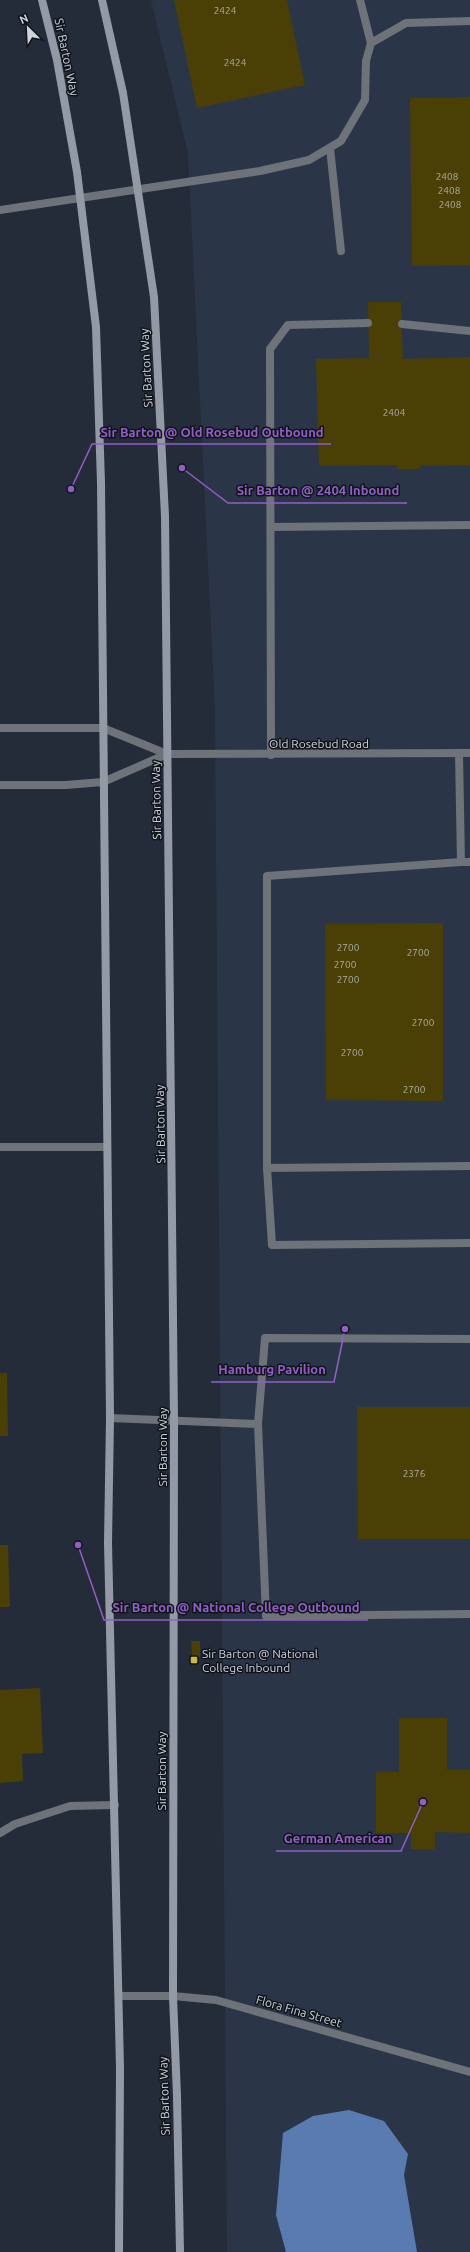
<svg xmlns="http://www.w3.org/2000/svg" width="470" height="2252" viewBox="0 0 470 2252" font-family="Ubuntu,sans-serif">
<rect width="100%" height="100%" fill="#242c39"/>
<!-- built -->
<path fill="#2a3648" d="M151 0H470V2252H227L215 708 188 153Z"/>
<!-- water -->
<path fill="#597bb0" d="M349 2110 384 2121 408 2154 404 2175 417 2252H286L276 2215 283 2133 313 2116Z"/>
<!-- building -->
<g fill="#4a3f05">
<path d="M174 0H287L305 85 197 108Z"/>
<path d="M470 97V265L412 266 410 98Z"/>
<path d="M368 302H401L403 359 470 357V465L420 466V469H397V465L319 466 316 359 369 358Z"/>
<path d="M443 923V1101L326 1100 325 924Z"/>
<path d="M0 1373H7L8 1436H0Z"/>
<path d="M357 1407H470V1539H358Z"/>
<path d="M0 1545H8L10 1607H0Z"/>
<path d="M191 1641H200V1657H192Z"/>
<path d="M40 1688 43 1753 22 1754 23 1781 0 1783V1690Z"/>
<path d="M399 1718H447V1770H470V1833L435 1832V1849H411V1833H376V1772H399Z"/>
</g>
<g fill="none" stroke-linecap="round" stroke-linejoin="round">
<!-- service -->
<g stroke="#6e7279" stroke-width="8">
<path d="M360 0 371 43 406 23 470 21"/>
<path d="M330 148 341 251"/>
<path d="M402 324 470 331"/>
<path d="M271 527 470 525"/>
<path d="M459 753 461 862 267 876V1168L470 1166"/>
<path d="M271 755 270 349 288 325 368 323"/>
<path d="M461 862H470"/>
<path d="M0 1147H107"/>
<path d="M267 1168 272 1245 470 1243"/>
<path d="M110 1418 258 1424 266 1616 470 1614"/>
<path d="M258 1424 265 1338 470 1339"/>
<path d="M0 1833 15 1824 70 1806 115 1805"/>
</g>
<!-- minor -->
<g stroke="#6e7279" stroke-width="8">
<path d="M0 210 260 171 309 160 341 141 365 100 366 61 371 43"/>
<path d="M0 728H103L167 754 470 753"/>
<path d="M0 785H66L103 782 167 754"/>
<path d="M119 1996H173L216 2000 470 2072"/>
</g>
<!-- secondary -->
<g stroke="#939aa5" stroke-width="8">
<path d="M42 0 57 60 77 172 96 327 101 483 110 1418 108 1543 120 2068 119 2252"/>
<path d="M102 0 123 93 154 297 165 516 174 1420 173 1996 177 2096 180 2252"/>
</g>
</g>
<!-- markers -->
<rect fill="#d1b736" stroke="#10141a" stroke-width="1.5" x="190" y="1656" width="8" height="8" rx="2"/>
<g text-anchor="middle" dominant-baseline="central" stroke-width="3" stroke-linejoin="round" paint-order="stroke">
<!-- number labels -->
<g font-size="10" fill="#aeafa7">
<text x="225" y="10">2424</text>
<text x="235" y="62">2424</text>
<text x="447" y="176">2408</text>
<text x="449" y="190">2408</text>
<text x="450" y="204">2408</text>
<text x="394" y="412">2404</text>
<text x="348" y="947">2700</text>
<text x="418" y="952">2700</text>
<text x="345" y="964">2700</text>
<text x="348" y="979">2700</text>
<text x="423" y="1022">2700</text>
<text x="352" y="1052">2700</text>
<text x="414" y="1089">2700</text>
<text x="414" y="1473">2376</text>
</g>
<!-- street labels -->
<g font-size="12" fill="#cfd4dd" stroke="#10141a">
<text transform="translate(67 57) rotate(78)">Sir Barton Way</text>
<text transform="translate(146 368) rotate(-93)">Sir Barton Way</text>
<text x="319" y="743">Old Rosebud Road</text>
<text transform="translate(156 800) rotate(-91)">Sir Barton Way</text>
<text transform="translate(160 1124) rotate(-91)">Sir Barton Way</text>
<text transform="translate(162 1447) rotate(-90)">Sir Barton Way</text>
<text transform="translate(161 1771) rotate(-90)">Sir Barton Way</text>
<text transform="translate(299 2011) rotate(16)">Flora Fina Street</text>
<text transform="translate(164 2096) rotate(-92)">Sir Barton Way</text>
</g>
<!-- poi labels -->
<g font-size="12" fill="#cfd4dd" stroke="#10141a" text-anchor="start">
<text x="202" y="1653">Sir Barton @ National<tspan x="202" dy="14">College Inbound</tspan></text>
</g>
</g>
<!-- callouts -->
<path fill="none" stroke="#945ec8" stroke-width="1.5" d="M71 489L92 444H331M182 468L228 503H407M345 1329L334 1382H211M78 1545L104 1620H368M423 1802L401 1851H276"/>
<g fill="#945ec8" stroke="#10141a" stroke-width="1.5">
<circle cx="71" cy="489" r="4"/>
<circle cx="182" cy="468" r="4"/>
<circle cx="345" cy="1329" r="4"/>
<circle cx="78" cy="1545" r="4"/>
<circle cx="423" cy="1802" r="4"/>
</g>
<g font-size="13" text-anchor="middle" font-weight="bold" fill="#945ec8" stroke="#10141a" stroke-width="3" stroke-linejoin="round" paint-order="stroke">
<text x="212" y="437">Sir Barton @ Old Rosebud Outbound</text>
<text x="318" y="495">Sir Barton @ 2404 Inbound</text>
<text x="272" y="1374">Hamburg Pavilion</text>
<text x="236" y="1612">Sir Barton @ National College Outbound</text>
<text x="338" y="1843">German American</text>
</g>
<!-- north arrow -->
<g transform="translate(28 28) rotate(336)" stroke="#10141a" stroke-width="3" paint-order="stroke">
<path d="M0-3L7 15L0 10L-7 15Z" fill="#cfd4dd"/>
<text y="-6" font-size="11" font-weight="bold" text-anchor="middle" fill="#cfd4dd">N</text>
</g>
</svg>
